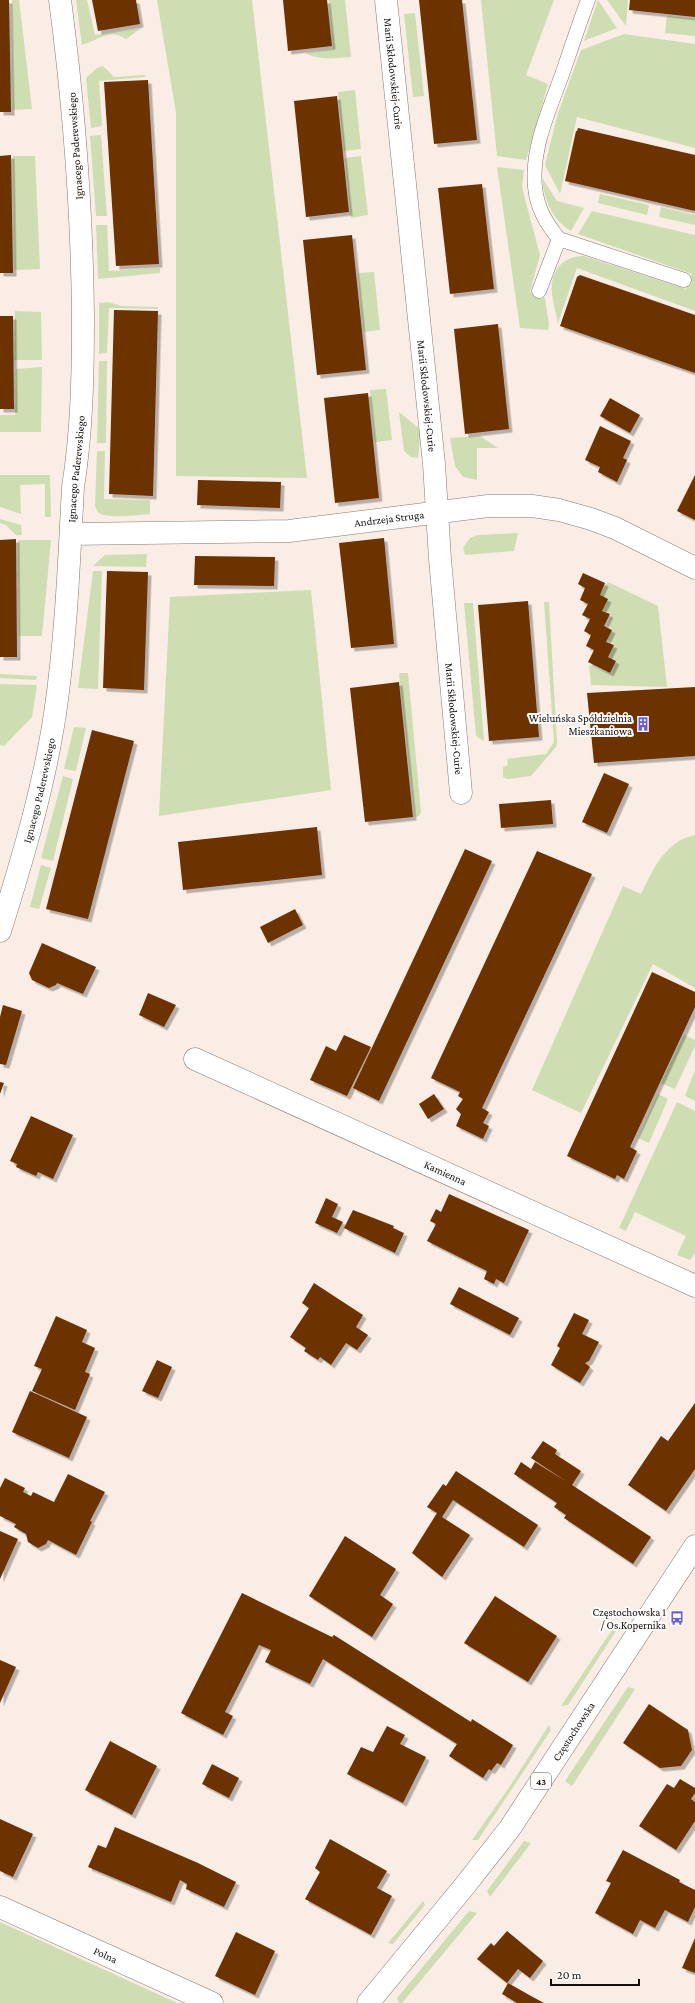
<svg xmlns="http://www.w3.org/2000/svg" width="695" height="2003" viewBox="0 0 695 2003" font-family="'Crimson Pro',serif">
<defs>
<filter id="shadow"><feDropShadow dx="3.5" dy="3.5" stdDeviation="0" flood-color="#0004"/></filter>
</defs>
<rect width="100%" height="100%" fill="#f9ede6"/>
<!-- green -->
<g fill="#cfdeb2">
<path d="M12 0H19L32 109 13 110Z"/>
<path d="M76 0H87L95 35 141 28 140 29 126 39C110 28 98 40 82 45Z"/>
<path d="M157 0H252L307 478 176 476V113Z"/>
<path d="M329 0H345L351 57C334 58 321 61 305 53L333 49Z"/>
<path d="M481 0H554L526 75 548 84 526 160 497 156Z"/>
<path d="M598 0 617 28 584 41Z"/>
<path d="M607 0H628L626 26Z"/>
<path d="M415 13 424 96 413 97 404 14Z"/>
<path d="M667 16 695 19V36L665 33Z"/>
<path d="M624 34 695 44V148L577 117 560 194 545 165 558 113 581 50Z"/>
<path d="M103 66 114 77 145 75V77L99 81 102 126 91 128 86 78 97 68Z"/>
<path d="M355 90 361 149 344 151 338 92Z"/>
<path d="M101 135 107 216H96L90 136Z"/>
<path d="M13 156H35L40 269 15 270Z"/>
<path d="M361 156 368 215 351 218 345 158Z"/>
<path d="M497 167 524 170 522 186 525 199 540 255 530 292 545 298 549 325 548 330 520 328Z"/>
<path d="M542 178 557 201 584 208 571 231C552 220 544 199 542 178Z"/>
<path d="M600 194 649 205 647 215 598 203Z"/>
<path d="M661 207 695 215V225L659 217Z"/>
<path d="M592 211 695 235V311L577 268 558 323C556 313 550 292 552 283 555 265 567 256 584 256L686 289 692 274 578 234Z"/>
<path d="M96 225H107L109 271 160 268V273L98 279Z"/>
<path d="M374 272 380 330 364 332 358 273Z"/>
<path d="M108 302 122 306 158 307V309L109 308 107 353 99 354V303Z"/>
<path d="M15 311 41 312 42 360H14Z"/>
<path d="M99 361H107L106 443H97Z"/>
<path d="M42 367 41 432H0V415H15L16 369Z"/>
<path d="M386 389 392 440 375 442 370 390Z"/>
<path d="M399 412 421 430 418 458 411 457 404 451Z"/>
<path d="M480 436 498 448H477V480L463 477 455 466 450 438Z"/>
<path d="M97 451H105L104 499 150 500V514C140 515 106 519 99 513 96 511 96 508 95 505Z"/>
<path d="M0 475H50L51 517H45V484L20 485 21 514 0 507Z"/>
<path d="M0 519 21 525 22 535H16L6 525 0 523Z"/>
<path d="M518 533 514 551 465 555 463 548 470 538 478 535Z"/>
<path d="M18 540H51L42 636H19Z"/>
<path d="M147 554 146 567 93 566 105 555Z"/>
<path d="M93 571H102L98 689 78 688Z"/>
<path d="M608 582 658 606 667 687 591 685 589 665 611 674 616 661 608 656 614 644 606 639 612 629 607 625 611 614 602 610 600 595Z"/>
<path d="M311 590 331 790 159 816 170 597Z"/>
<path d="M544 602H549L557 742 556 747 531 776 507 779 503 777V767L508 765 507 759 546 754 554 742Z"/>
<path d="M464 603H473L484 741 476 736Z"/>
<path d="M399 673H408L421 812 419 816 415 817Z"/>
<path d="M0 674 37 676 36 680 0 678Z"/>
<path d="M0 684 37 685 32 717 4 746 0 745Z"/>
<path d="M74 727 86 728 76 771 64 769Z"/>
<path d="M63 776 73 779 53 861 41 858Z"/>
<path d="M695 835V988L653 964 581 1113 532 1090 623 886 641 894C653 870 665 841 695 835Z"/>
<path d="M41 865 51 868 39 909 30 907Z"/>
<path d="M684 1035 695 1040V1046L675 1089 661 1083Z"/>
<path d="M695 1070V1101L685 1096Z"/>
<path d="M658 1094 668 1099 649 1143 638 1138Z"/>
<path d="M677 1102 695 1111V1253L690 1260 677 1255 686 1236 635 1212 626 1231 619 1228Z"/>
<path d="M616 1624 618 1628 568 1705 561 1706Z"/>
<path d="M628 1687 635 1689 572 1786 565 1781Z"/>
<path d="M549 1725 551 1730 478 1840H472L508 1789Z"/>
<path d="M524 1841 531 1843 490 1897 487 1891Z"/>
<path d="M423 1901 425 1905 393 1944 388 1943Z"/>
<path d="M469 1911 477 1913 402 2003H399L397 1998Z"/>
<path d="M0 1922 177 2003H0Z"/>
</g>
<!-- building -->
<g fill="#6c3104" filter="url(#shadow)">
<path d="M0 0H9L11 112H0Z"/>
<path d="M92 0H136L140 24 98 31Z"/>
<path d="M283 0H327L332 46 288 51Z"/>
<path d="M419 0H462L477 140 434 144Z"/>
<path d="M630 0H695V17L629 10Z"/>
<path d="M148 80 159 264 116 266 104 82Z"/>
<path d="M337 96 349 212 306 217 294 101Z"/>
<path d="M578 128 695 155V211L565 181 576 131H577Z"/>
<path d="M11 155 13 273H0V156Z"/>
<path d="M482 184 494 289 450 294 438 188Z"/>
<path d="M352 235 366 370 317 375 303 240Z"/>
<path d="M580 275 695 315V373L560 326 577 277Z"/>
<path d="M114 310 158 311 153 496 109 494Z"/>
<path d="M0 316H13L14 409H0Z"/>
<path d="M498 324 509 429 465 434 454 329Z"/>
<path d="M368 393 379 498 335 503 324 398Z"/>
<path d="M610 398 640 415 630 433 600 416Z"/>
<path d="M600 426 631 441 623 458 627 460 617 482 598 472 600 467 585 460Z"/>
<path d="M695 475V520L677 511Z"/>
<path d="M198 480 281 482 280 508 197 505Z"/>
<path d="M384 538 394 644 351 648 339 543Z"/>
<path d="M16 539 17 657H0V540Z"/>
<path d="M195 556 275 557 274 586 194 585Z"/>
<path d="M107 571 148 572 144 690 103 688Z"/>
<path d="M583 573 605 583 600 595 608 599 602 611 610 614 604 626 612 630 606 642 614 645 608 657 616 661 610 673 588 662 594 650 586 646 591 635 584 631 590 619 582 615 588 604 580 600 585 588 578 584Z"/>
<path d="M528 601 539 737 489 741 478 605Z"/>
<path d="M399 682 413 817 365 822 350 688Z"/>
<path d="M695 687V756L594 763 587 693Z"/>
<path d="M92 730 134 741 88 919 46 909Z"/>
<path d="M604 773 629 784 607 833 582 822Z"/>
<path d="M551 800 553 824 501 828 499 804Z"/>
<path d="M317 827 322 875 183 890 178 842Z"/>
<path d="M465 849 492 861 379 1101 353 1088Z"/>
<path d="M537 851 592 874 482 1108 489 1112 483 1123 489 1126 483 1139 456 1126 461 1114 456 1109 463 1099 458 1096 460 1092 431 1078Z"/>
<path d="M295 909 303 925 268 943 260 927Z"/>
<path d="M42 943 96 967 83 994 57 983 56 985 49 988 32 980 29 973Z"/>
<path d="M652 972 695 992V1007L630 1147 637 1151 624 1179 617 1175 615 1179 567 1156Z"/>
<path d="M148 993 176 1005 164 1027 139 1015Z"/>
<path d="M3 1005 22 1011 6 1065 0 1064V1017Z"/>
<path d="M344 1035 371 1047 347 1096 310 1080 326 1046 336 1051Z"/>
<path d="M0 1082 4 1083 0 1094Z"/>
<path d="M434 1094 444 1109 428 1119 419 1104Z"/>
<path d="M31 1116 73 1135 53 1179 38 1172 36 1176 16 1167 17 1164 10 1161Z"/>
<path d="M449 1194 529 1230 504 1283 496 1279 494 1284 484 1279 487 1271 427 1241 436 1224 430 1221 436 1209 441 1212Z"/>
<path d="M326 1198 338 1204 332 1217 343 1222 337 1233 315 1223Z"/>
<path d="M353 1210 394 1226 393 1228 404 1233 395 1253 344 1228Z"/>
<path d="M314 1283 363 1315 356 1327 368 1335 357 1350 346 1343 331 1365 320 1357 318 1360 304 1351 306 1348 290 1337 309 1308 302 1303Z"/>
<path d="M459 1287 519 1318 510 1335 450 1304Z"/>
<path d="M574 1313 589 1320 582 1334 599 1342 589 1361 585 1363 590 1367 580 1383 551 1365 560 1348 557 1346Z"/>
<path d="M56 1316 87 1330 82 1342 95 1348 85 1372 90 1374 75 1410 32 1391 42 1369 34 1366Z"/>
<path d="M157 1360 172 1367 158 1398 142 1391Z"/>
<path d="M30 1391 87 1417 69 1458 12 1432Z"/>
<path d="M695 1403V1469L666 1511 628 1485 661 1436 668 1441Z"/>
<path d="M543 1441 557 1450 555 1454 581 1471 572 1485 651 1537 633 1564 564 1518 566 1515 554 1507 557 1503 514 1474 521 1462 531 1469 535 1462 567 1482 531 1458Z"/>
<path d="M456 1471 538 1525 524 1547 453 1500 442 1517 470 1535 442 1577 412 1553 437 1513 427 1507 443 1484 446 1486Z"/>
<path d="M68 1474 105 1492 90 1521 92 1522 76 1555 48 1540 46 1544 38 1548 28 1542 26 1534 14 1527 16 1524 0 1516V1488L5 1478 25 1488 23 1492 31 1496 33 1492 54 1502Z"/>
<path d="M0 1531 18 1539 0 1579Z"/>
<path d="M345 1536 396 1569 380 1595 393 1604 372 1637 309 1596Z"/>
<path d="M242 1593 332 1637 334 1635 471 1722 472 1719 513 1745 501 1765 497 1763 491 1771 489 1769 483 1778 449 1756 457 1744 323 1659 310 1684 265 1662 271 1650 259 1645 225 1712 233 1716 223 1735 181 1713Z"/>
<path d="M495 1596 557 1636 528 1682 464 1643Z"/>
<path d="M0 1660 16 1667 0 1703Z"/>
<path d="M649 1704 688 1730 692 1750 681 1766 660 1768 623 1743Z"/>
<path d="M387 1726 405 1735 400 1744 426 1757 403 1803 347 1774 361 1747 373 1752Z"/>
<path d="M110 1741 157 1766 132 1815 85 1790Z"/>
<path d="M212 1764 239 1778 229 1798 202 1784Z"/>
<path d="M680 1779 695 1788V1793L691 1799 695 1802V1821L676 1850 639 1826 667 1784 674 1788Z"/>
<path d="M0 1819 33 1834 13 1877 0 1871Z"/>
<path d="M115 1827 198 1863 236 1882 224 1907 186 1889 187 1884 180 1880 171 1902 88 1867 98 1845 106 1848Z"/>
<path d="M330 1839 387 1871 377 1888 392 1896 371 1935 305 1899 320 1872 315 1868Z"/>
<path d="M623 1850 680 1880 679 1882 695 1890V1907L688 1922 665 1910 655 1928 640 1920 633 1934 595 1913 611 1883 606 1881Z"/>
<path d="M507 1931 543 1961 530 1978 518 1969 507 1983 477 1959 491 1943 494 1946Z"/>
<path d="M236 1932 275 1951 255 1995 215 1976Z"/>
<path d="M695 1938V1973L682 1968Z"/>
<path d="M508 1983 531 1996 544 2003H517L502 1994Z"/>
</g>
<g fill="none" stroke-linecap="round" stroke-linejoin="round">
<defs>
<g id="lane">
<path d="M588 0C579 24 571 48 563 72 550 108 531 148 535 187 537 208 546 223 559 239L684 280"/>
<path d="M539 291 559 239"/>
</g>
<g id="street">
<path id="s1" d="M386 0 434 464 440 559 461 793"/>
<path id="s2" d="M71 534 289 531 488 506H532L559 510 591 519 615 528 695 568"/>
<path id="s3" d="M0 931C22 861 44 787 55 714 66 639 69 563 73 487 82 431 83 374 83 317 82 211 74 106 60 0"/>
<path id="s4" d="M195 1059 695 1286"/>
<path id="s5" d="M0 1907 212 2003"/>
</g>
<g id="primary">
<path id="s6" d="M368 2003 463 1888 510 1828 695 1546"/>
</g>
</defs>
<!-- lane casing -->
<use href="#lane" stroke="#847973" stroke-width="15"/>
<!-- street casing -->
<use href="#street" stroke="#847973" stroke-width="23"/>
<!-- primary casing -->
<use href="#primary" stroke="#847973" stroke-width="23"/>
<!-- lane -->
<use href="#lane" stroke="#fff" stroke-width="14"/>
<!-- street -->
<use href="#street" stroke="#fff" stroke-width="22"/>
<!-- primary -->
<use href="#primary" stroke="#fff" stroke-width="22"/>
</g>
<!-- icons -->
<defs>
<symbol id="building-bare" viewBox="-9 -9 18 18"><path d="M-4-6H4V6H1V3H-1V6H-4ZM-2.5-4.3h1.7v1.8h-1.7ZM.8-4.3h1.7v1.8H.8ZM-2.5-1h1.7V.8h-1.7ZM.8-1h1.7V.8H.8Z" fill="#6d5fd9" stroke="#fefcfb" stroke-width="2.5" paint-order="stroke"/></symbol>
<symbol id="bus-bare" viewBox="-9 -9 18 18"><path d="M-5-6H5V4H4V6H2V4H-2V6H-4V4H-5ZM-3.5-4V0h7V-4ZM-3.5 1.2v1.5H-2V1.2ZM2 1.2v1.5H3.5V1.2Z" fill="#6d5fd9" stroke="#fefcfb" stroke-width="2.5" paint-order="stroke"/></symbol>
</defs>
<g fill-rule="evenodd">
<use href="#building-bare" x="633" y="714" width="20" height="20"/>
<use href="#bus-bare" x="667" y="1608" width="20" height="20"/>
</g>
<g text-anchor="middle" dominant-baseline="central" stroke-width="4" stroke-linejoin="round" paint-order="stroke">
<!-- shield labels -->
<rect fill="#fefcfb" stroke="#5a5654" stroke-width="1" x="531" y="1773" width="20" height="16" rx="3"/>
<g font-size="10" font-weight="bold" fill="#130f0d">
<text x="541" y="1781">43</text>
</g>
<!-- street labels -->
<g font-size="11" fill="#130f0d" stroke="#fefcfb">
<text stroke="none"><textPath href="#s1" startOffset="74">Marii Skłodowskiej-Curie</textPath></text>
<text transform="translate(75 146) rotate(-94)">Ignacego Paderewskiego</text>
<text stroke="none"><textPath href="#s1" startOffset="398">Marii Skłodowskiej-Curie</textPath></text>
<text stroke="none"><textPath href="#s3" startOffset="470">Ignacego Paderewskiego</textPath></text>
<text stroke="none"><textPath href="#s2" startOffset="319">Andrzeja Struga</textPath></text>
<text stroke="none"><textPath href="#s1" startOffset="722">Marii Skłodowskiej-Curie</textPath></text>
<text stroke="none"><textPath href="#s3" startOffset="146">Ignacego Paderewskiego</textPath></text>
<text stroke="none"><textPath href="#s4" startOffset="275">Kamienna</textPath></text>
<text stroke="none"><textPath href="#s6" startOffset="341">Częstochowska</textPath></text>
<text stroke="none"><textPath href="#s5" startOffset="116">Polna</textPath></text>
</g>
<!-- poi labels -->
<g font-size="11" fill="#130f0d" stroke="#fefcfb" text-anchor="end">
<text x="632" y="718">Wieluńska Spółdzielnia<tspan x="632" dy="13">Mieszkaniowa</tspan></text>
<text x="666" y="1612">Częstochowska 1<tspan x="666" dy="13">/ Os.Kopernika</tspan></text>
</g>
</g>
<!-- scale -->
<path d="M551 1979v6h88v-6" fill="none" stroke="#130f0d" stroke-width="2"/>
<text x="557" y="1979" font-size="12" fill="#130f0d" stroke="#fefcfb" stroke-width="3" paint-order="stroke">20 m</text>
</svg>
